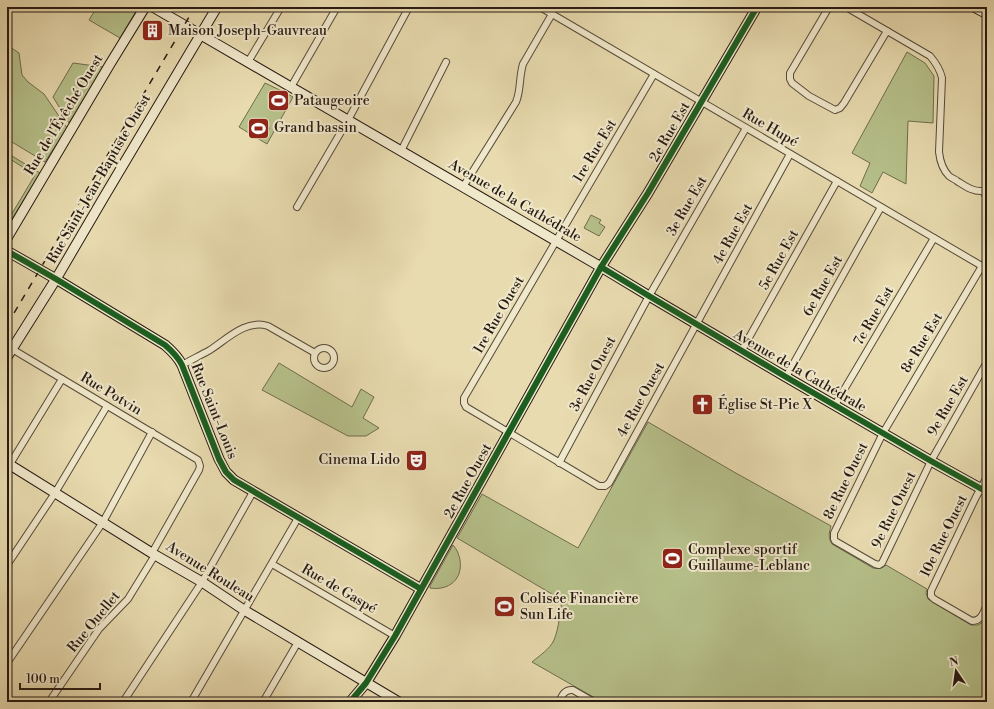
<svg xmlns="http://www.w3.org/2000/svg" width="994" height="709" viewBox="0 0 994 709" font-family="'Libre Bodoni',serif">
<rect width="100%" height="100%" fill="#e8dbaf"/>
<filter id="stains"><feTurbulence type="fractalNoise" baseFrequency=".005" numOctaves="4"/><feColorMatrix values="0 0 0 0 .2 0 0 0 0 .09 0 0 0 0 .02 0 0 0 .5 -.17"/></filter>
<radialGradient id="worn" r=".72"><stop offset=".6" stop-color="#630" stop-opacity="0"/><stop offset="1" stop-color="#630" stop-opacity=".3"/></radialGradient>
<!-- green -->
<g fill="#b6c08a" stroke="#6e6d4e">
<path d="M97 7H137L138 8 120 38 89 20Z"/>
<path d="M7 45 19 53 22 75 28 82 44 94 67 128 45 162 7 139Z"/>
<path d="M907 52 925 63 934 76 933 123 908 121 906 184 883 172 872 193 860 186 870 163 852 153Z"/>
<path d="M73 63 103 67 69 123 53 97Z"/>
<path d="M265 83 284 92 293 97 267 144 239 127Z"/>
<path d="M7 153 40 173 7 227V222L35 175 7 157Z"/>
<path d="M591 215 601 220 599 223 605 227 599 236 584 228Z"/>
<path d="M279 363 352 407 361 389 374 397 363 418 379 428 366 436H348L262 390Z"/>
<path d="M648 422 734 472 831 526C829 533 828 538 832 544L873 568C878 569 882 569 886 565L927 589 926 593 928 599 971 625H978L983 622 987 624V702H602L532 662C539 656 550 649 554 640 559 628 560 612 562 600L457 538 482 494 578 548Z"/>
<path d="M453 545C457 549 459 555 460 560 463 579 449 591 430 588V586Z"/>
</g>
<!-- water -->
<path fill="#97bbab" stroke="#6a7b6e" d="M252 119 270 128 265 137 248 127Z"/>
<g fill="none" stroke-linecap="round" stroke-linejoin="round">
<defs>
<g id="street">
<path d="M540 7 987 269"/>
<path d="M829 7 790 73V79L792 83 809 96 835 110 840 108 844 103 887 31"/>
<path d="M846 7 930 56C936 63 940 69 942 78L939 152C940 161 943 170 949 176 951 178 955 179 957 181 965 186 973 192 983 191"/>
<path d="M248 62 281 7"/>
<path d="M654 74 464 398V403L466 407 599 486H605L609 483 790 154"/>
<path d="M291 87 337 7"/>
<path d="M401 151 446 62"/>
<path d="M463 187 516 102C521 90 519 77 523 64L552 14"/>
<path d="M983 191 987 198"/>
<path d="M297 207 348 120 409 7"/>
<path d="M982 266 883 433 834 533V539L835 541 875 564 879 565 882 563 931 461 987 362"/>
<circle cx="324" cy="358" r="10"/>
<path d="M12 349 198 460 200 466 199 470 152 553"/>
<path d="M742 350 837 181"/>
<path d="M182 365C191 360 201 355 210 350 227 339 246 319 268 326L315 353"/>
<path d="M786 377 881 207"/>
<path d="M835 405 934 238"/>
<path d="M559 463 649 296 746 128"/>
<path d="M7 469 62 379"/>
<path d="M987 477 976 497 931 591V596L934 599 972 621C982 621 984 611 987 604"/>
<path d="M272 564 395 636"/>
<path d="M7 565 55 493 107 406"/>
<path d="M7 663 103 522 152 432"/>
<path d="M49 702 99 629 128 599 155 555"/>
<path d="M123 702 202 582 253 492"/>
<path d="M191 702 298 518"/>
<path d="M263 702 298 642"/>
<path d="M559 702C562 695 565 689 573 690L594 702"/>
</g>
<g id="secondary">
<path d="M153 7 601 267 649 296 786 377 931 461 987 492"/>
<path d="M974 7 987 14"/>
<path d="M7 238 110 64 145 7"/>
<path d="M7 251 56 279 165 345C172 351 178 357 182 365L219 459 226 472 234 480 421 589"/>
<path d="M7 357 56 279 104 197 217 7"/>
<path d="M7 463 155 555 202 582 244 610 399 702"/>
<path d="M350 702 366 683 395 636 601 267 648 193 757 7"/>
</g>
</defs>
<!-- street casing -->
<use href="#street" stroke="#574a3a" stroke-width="8"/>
<!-- secondary casing -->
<use href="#secondary" stroke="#271a13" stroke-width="11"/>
<!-- street -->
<use href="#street" stroke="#f0e8cb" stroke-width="6"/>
<!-- secondary -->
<use href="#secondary" stroke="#f0e8cb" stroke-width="9"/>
<!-- rail -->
<path stroke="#271a13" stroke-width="1.5" stroke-dasharray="7 7" stroke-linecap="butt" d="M7 325 195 7"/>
<defs>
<g id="cycleway">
<path d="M7 251 56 279 165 345C172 351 178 357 182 365L219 459 226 472 234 480 421 589"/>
<path d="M601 267 649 296 786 377 931 461 987 492"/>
<path d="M350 702 366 683 395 636 601 267 648 193 757 7"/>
</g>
</defs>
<!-- cycleway casing -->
<use href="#cycleway" stroke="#f0e8cb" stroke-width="8"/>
<!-- cycleway -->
<use href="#cycleway" stroke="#1b5e20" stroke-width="6"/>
</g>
<!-- icons -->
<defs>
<symbol id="building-square" viewBox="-11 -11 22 22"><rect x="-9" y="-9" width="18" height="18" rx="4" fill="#8f2418" stroke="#f0e8cb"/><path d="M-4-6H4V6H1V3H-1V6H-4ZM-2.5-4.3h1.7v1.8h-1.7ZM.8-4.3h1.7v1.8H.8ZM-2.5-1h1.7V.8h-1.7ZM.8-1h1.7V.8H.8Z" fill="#fff"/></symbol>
<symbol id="stadium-square" viewBox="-11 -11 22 22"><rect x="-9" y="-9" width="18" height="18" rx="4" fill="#8f2418" stroke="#f0e8cb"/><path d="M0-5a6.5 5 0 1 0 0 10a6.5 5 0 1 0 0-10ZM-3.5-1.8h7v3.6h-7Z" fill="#fff"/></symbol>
<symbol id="church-square" viewBox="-11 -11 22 22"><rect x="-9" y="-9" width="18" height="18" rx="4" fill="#8f2418" stroke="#f0e8cb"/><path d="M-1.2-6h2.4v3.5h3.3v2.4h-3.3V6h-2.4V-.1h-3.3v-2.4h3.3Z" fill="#fff"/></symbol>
<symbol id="theatre-square" viewBox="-11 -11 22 22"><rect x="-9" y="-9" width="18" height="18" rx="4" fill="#8f2418" stroke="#f0e8cb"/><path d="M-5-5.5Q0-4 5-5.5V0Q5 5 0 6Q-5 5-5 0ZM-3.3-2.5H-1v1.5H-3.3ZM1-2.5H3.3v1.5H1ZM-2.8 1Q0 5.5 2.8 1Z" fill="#fff"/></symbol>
</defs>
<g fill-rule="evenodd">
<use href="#building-square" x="140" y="18" width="25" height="25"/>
<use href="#stadium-square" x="266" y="88" width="25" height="25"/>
<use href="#stadium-square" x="246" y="116" width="25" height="25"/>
<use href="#church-square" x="690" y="392" width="25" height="25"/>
<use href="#theatre-square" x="404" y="448" width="25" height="25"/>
<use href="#stadium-square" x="660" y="546" width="25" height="25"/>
<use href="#stadium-square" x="492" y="594" width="25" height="25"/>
</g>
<g text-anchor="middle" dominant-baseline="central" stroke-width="4" stroke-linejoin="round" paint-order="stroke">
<!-- poi labels -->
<g font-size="14" fill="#271a13" stroke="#f0e8cb" text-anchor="start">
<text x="168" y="31">Maison Joseph-Gauvreau</text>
<text x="294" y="101">Pataugeoire</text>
<text x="274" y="128">Grand bassin</text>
<text x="718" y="405">Église St-Pie X</text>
<text x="400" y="460" text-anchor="end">Cinema Lido</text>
<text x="688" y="550">Complexe sportif<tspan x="688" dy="16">Guillaume-Leblanc</tspan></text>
<text x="520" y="599">Colisée Financière<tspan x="520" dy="16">Sun Life</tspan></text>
</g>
<!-- street labels -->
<g font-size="14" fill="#271a13" stroke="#f0e8cb">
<text transform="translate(64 115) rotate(-59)">Rue de l'Évêché Ouest</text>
<text transform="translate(770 128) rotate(30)">Rue Hupé</text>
<text transform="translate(670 132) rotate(-60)">2e Rue Est</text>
<text transform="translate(595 151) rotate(-59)">1re Rue Est</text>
<text transform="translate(99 179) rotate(-60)">Rue Saint-Jean-Baptiste Ouest</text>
<text transform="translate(515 201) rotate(30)">Avenue de la Cathédrale</text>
<text transform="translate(687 206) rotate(-60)">3e Rue Est</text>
<text transform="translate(733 234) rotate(-61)">4e Rue Est</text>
<text transform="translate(779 260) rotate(-61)">5e Rue Est</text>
<text transform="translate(823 286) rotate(-61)">6e Rue Est</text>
<text transform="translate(499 315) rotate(-60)">1re Rue Ouest</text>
<text transform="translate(874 316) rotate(-60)">7e Rue Est</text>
<text transform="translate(922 343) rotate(-59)">8e Rue Est</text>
<text transform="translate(800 371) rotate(30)">Avenue de la Cathédrale</text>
<text transform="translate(593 374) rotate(-62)">3e Rue Ouest</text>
<text transform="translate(111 394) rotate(31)">Rue Potvin</text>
<text transform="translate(641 400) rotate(-61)">4e Rue Ouest</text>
<text transform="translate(948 406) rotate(-60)">9e Rue Est</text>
<text transform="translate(214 411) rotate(68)">Rue Saint-Louis</text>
<text transform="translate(468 481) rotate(-61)">2e Rue Ouest</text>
<text transform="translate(846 481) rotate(-64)">8e Rue Ouest</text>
<text transform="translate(894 510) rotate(-64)">9e Rue Ouest</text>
<text transform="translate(944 536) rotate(-64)">10e Rue Ouest</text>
<text transform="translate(210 572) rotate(32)">Avenue Rouleau</text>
<text transform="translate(339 589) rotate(30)">Rue de Gaspé</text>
<text transform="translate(94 622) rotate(-51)">Rue Ouellet</text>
</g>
</g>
<!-- margin -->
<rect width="994" height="709" fill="none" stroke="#e8dbaf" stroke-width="24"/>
<rect x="8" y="8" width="978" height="693" fill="none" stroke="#271a13" stroke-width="2"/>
<rect x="12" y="12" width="970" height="685" fill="none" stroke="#271a13"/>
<!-- north arrow -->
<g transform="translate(956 671) rotate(347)" stroke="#f0e8cb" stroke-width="3" paint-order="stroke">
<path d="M0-3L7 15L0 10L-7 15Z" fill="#271a13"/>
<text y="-6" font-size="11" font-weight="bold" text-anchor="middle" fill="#271a13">N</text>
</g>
<!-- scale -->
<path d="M20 683v6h80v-6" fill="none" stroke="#271a13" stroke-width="2"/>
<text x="26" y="683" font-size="12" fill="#271a13" stroke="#f0e8cb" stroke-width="3" paint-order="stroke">100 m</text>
<rect width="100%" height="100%" filter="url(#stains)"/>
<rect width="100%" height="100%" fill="url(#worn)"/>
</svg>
